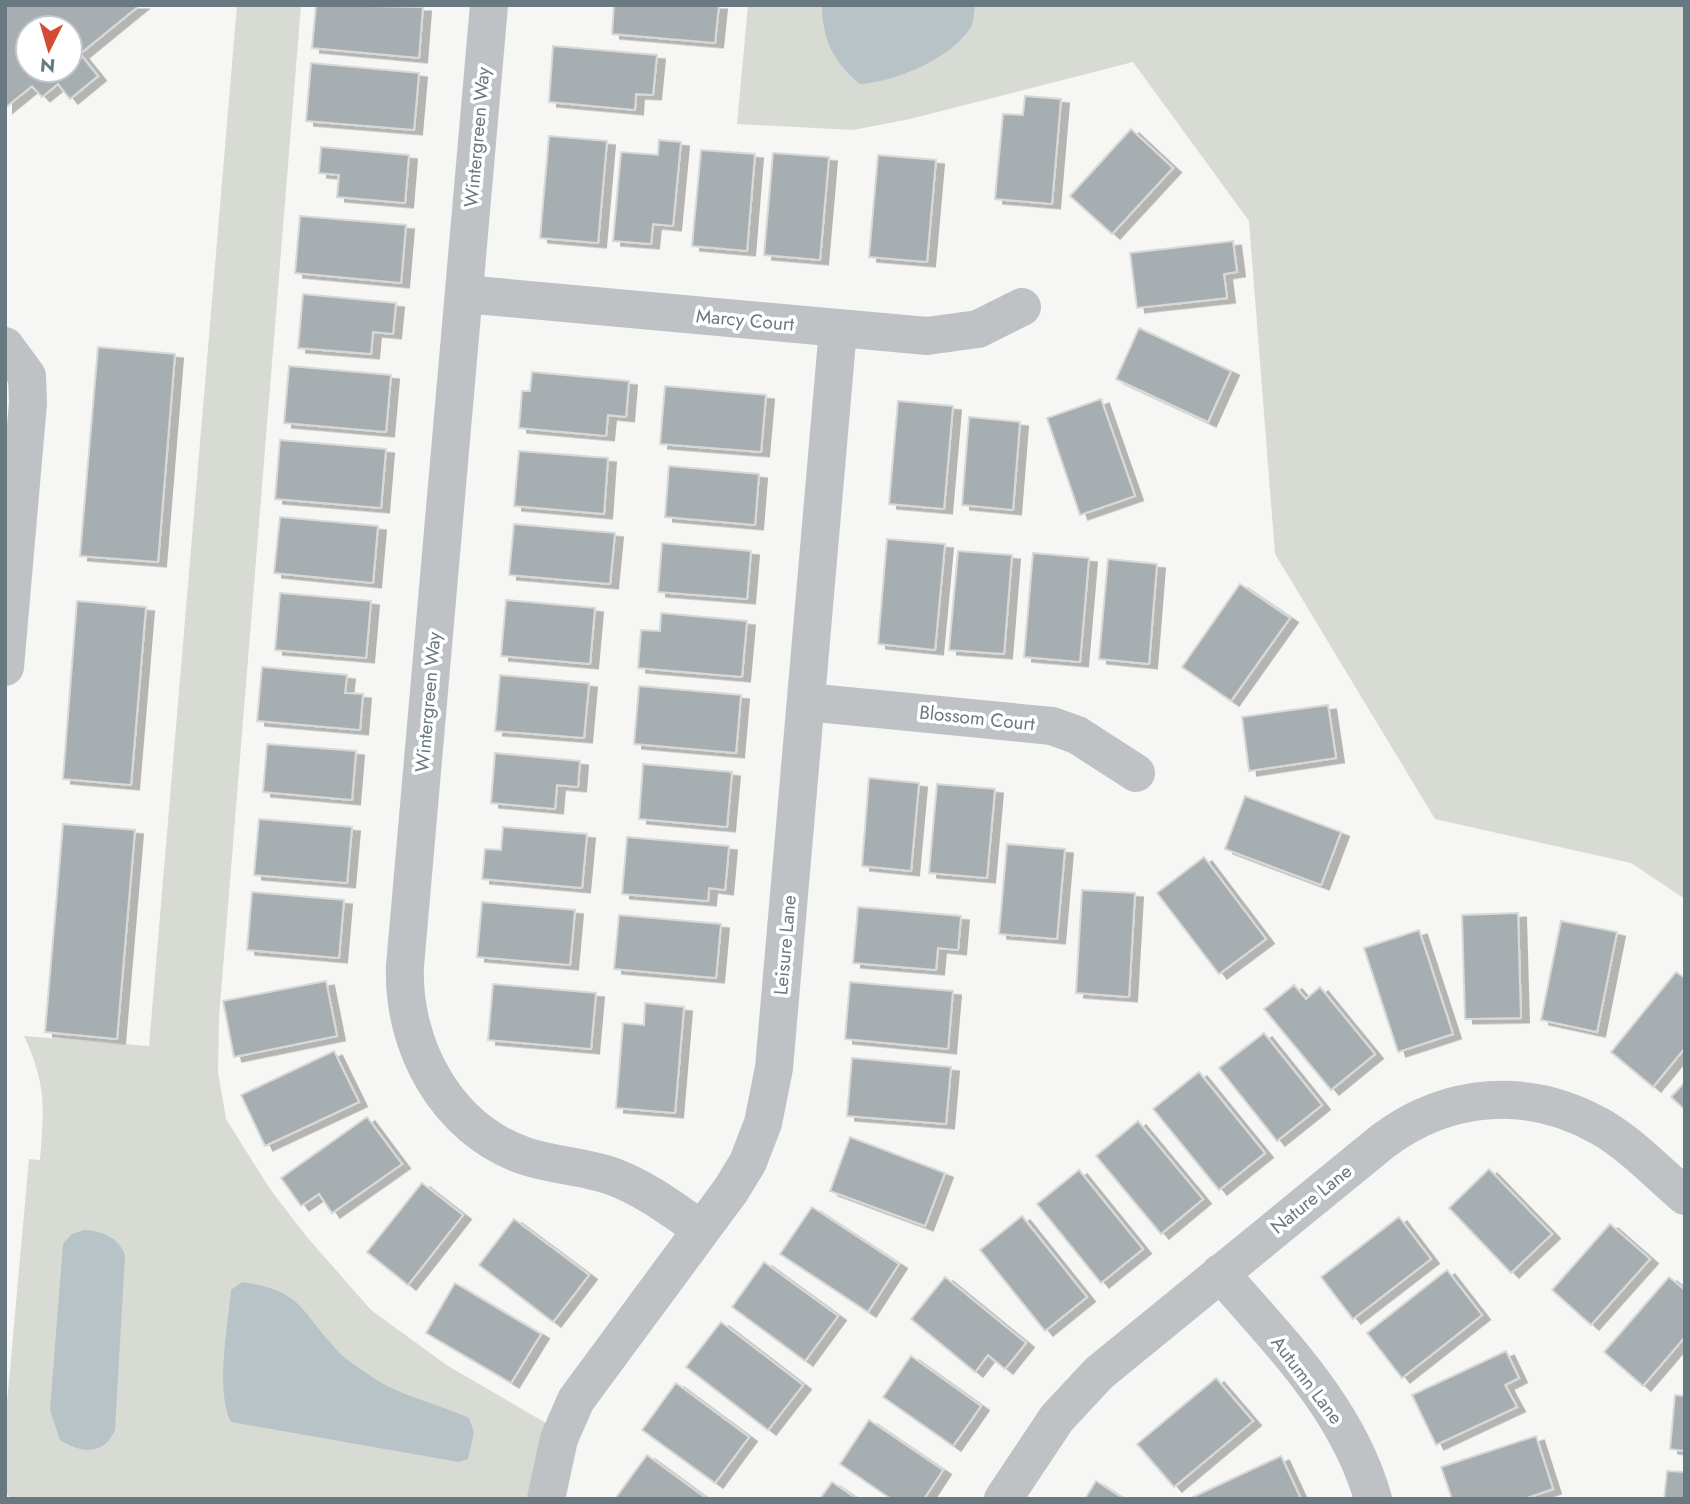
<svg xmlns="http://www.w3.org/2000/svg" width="1690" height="1504" viewBox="0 0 1690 1504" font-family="Jost,sans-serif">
<defs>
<filter id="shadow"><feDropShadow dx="8" dy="4.5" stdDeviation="0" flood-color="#0004"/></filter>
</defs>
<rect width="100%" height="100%" fill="#f6f6f4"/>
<!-- green -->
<g fill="#d7dbd3">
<path d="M237 5H301L219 1017 218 1072 226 1119 270 1189 306 1236 371 1310 448 1366 551 1426 533 1499H11L5 1491V1425L29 1159 40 1160C44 1107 47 1086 24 1036L149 1046Z"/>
<path d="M748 5H1685V899L1631 863 1435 819 1275 554 1249 221 1133 62 910 119 853 130 737 124Z"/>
</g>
<!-- water -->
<g fill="#b7c3c7">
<path d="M822 5H975C974 12 974 21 971 27 951 59 895 82 860 84 834 63 822 39 822 5Z"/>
<path d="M84 1230C102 1231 118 1237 125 1255L115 1430C104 1455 82 1454 60 1440L50 1410 63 1244 72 1234Z"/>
<path d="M242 1282C302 1291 299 1309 335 1348 344 1359 358 1367 369 1375 399 1396 436 1403 469 1418L474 1432 468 1459 459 1462 231 1422C215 1391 228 1326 231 1290Z"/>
</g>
<!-- building -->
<g fill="#a6aeb2" stroke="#d8d8d6" stroke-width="2" fill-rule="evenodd" filter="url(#shadow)">
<path d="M5 5H140L80 54 98 76 70 99 58 84 42 97 32 86 5 108ZM28 28H70V70H28Z"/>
<path d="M316 5 423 7 419 58 312 48Z"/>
<path d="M614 5H719L715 43 612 34Z"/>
<path d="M553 46 657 55 653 95 636 94 635 110 549 102Z"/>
<path d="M311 63 419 73 414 130 306 121Z"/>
<path d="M1025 96 1061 99 1052 204 995 199 1003 114 1023 115Z"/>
<path d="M1131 129 1173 168 1112 234 1070 196Z"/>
<path d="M549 136 607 141 598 243 540 238Z"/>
<path d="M659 140 681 142 673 226 653 224 651 244 613 241 621 152 658 155Z"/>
<path d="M321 147 409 155 405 203 337 197 339 175 319 173Z"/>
<path d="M701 150 755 154 747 251 692 246Z"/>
<path d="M773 153 829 157 820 260 764 255Z"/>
<path d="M878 155 936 160 927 262 869 257Z"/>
<path d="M300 216 406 225 401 283 295 273Z"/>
<path d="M1233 241 1237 272 1224 274 1227 298 1137 308 1130 253Z"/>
<path d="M303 294 396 303 393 334 373 332 371 354 298 348Z"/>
<path d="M1139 328 1231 371 1208 422 1116 379Z"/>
<path d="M98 347 175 354 158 562 80 556Z"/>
<path d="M289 366 391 375 386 432 284 423Z"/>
<path d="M532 372 629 381 626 417 608 415 606 436 519 428 522 391H530Z"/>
<path d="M665 386 766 395 761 452 660 444Z"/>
<path d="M1101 399 1135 496 1080 515 1047 418Z"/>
<path d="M898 401 953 406 944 509 889 504Z"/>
<path d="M969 417 1020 422 1013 510 962 505Z"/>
<path d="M280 440 386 449 381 508 275 499Z"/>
<path d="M519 451 608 458 604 514 514 506Z"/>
<path d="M669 466 759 474 755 525 665 517Z"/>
<path d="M280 517 378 526 373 583 274 573Z"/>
<path d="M514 524 615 533 610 584 509 575Z"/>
<path d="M887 539 945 544 935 650 878 644Z"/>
<path d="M662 543 751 551 747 599 658 592Z"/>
<path d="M958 551 1012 555 1004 654 949 650Z"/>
<path d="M1033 553 1089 558 1080 662 1024 657Z"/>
<path d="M1108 559 1157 564 1149 664 1099 659Z"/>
<path d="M1240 584 1290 618 1231 701 1182 667Z"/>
<path d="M280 593 371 601 366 658 275 650Z"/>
<path d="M506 600 595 608 590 664 501 656Z"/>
<path d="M77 601 146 607 131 785 63 779Z"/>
<path d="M661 613 747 621 742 677 638 668 641 630 660 631Z"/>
<path d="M262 667 347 675 345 693 363 694 360 730 257 721Z"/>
<path d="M500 675 589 683 584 738 495 731Z"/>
<path d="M639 686 741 695 736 753 634 744Z"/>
<path d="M1328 705 1336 758 1249 771 1242 717Z"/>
<path d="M267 744 356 751 352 800 263 792Z"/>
<path d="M495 753 580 761 578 787 557 785 555 809 491 803Z"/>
<path d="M643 764 732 772 727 827 639 819Z"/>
<path d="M869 778 919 783 911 871 862 866Z"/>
<path d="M937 784 995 789 987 878 929 873Z"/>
<path d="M1245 796 1341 832 1321 885 1225 849Z"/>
<path d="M259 819 352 827 347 883 254 875Z"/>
<path d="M63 824 135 830 117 1039 45 1032Z"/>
<path d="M503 827 587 834 582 888 482 879 485 849 501 850Z"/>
<path d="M627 837 729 846 725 890 709 888 708 901 622 894Z"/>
<path d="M1007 844 1065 849 1057 939 999 934Z"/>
<path d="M1204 857 1266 939 1219 974 1157 893Z"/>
<path d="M1082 890 1135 893 1129 997 1076 993Z"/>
<path d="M252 892 344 900 339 958 247 950Z"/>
<path d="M482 902 575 910 570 965 477 957Z"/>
<path d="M858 907 961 916 958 950 938 948 936 970 853 963Z"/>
<path d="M1518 913 1521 1018 1465 1019 1462 915Z"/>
<path d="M619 915 721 924 716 978 614 969Z"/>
<path d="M1561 921 1617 932 1597 1032 1541 1020Z"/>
<path d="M1419 930 1453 1034 1398 1052 1364 948Z"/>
<path d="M1676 972 1685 978V1048L1653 1087 1611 1052Z"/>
<path d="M326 981 337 1036 234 1057 223 1001Z"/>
<path d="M850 982 953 991 948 1049 845 1039Z"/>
<path d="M493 984 596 993 591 1049 488 1040Z"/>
<path d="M1294 985 1306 999 1320 987 1375 1054 1331 1090 1264 1009Z"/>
<path d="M645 1003 684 1007 675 1113 616 1108 623 1023 644 1025Z"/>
<path d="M1264 1033 1322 1105 1277 1141 1219 1068Z"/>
<path d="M334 1051 359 1102 265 1146 241 1095Z"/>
<path d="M852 1058 951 1067 946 1124 847 1116Z"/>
<path d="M1199 1072 1265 1153 1219 1190 1153 1109Z"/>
<path d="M1685 1082V1110L1671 1097Z"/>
<path d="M367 1117 402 1164 332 1213 319 1194 301 1206 281 1178Z"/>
<path d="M1138 1121 1203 1199 1161 1234 1096 1156Z"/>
<path d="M850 1137 945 1173 925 1226 830 1191Z"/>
<path d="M1489 1169 1552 1234 1511 1273 1449 1208Z"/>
<path d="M1079 1170 1143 1249 1101 1283 1037 1204Z"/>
<path d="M422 1183 463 1215 408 1285 367 1252Z"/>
<path d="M812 1207 899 1264 868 1312 780 1254Z"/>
<path d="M1022 1216 1087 1297 1045 1331 980 1250Z"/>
<path d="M1399 1217 1431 1259 1353 1319 1321 1277Z"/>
<path d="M514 1219 589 1275 553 1322 479 1265Z"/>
<path d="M1610 1224 1650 1259 1591 1325 1552 1290Z"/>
<path d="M764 1262 838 1316 805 1361 732 1307Z"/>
<path d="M1447 1270 1482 1315 1402 1378 1367 1333Z"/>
<path d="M945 1277 1026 1343 1005 1369 988 1355 975 1372 911 1319Z"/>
<path d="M1669 1277 1685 1290V1337L1643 1386 1604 1352Z"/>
<path d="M455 1283 541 1334 511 1383 426 1333Z"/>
<path d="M721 1322 803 1385 768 1430 686 1367Z"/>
<path d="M1506 1351 1519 1378 1505 1385 1517 1407 1436 1445 1412 1395Z"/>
<path d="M911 1356 981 1406 953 1446 883 1397Z"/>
<path d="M1216 1378 1253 1421 1174 1487 1137 1444Z"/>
<path d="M676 1383 749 1437 715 1483 642 1430Z"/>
<path d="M1675 1395 1685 1396V1451L1670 1449Z"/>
<path d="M869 1420 943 1470 924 1499H891L840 1464Z"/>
<path d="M1536 1436 1553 1489 1524 1499H1452L1441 1467Z"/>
<path d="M647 1455 707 1499H615Z"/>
<path d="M1281 1456 1301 1499H1189Z"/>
<path d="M1667 1471 1685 1472V1499H1664Z"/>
<path d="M1096 1481 1124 1499H1085Z"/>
<path d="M832 1482 857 1499H820Z"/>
</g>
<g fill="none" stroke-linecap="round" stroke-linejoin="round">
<!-- minor -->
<g stroke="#bec2c5" stroke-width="38">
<path d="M489 5 405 966C402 1045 446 1129 525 1156 554 1166 585 1166 614 1177 646 1189 673 1210 701 1229"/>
<path d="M464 294 927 336 978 329 1022 307"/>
<path d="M5 346 27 376 28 403 5 667"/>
<path d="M806 702 1052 726 1077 735 1136 773"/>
<path d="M1220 1273C1279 1341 1348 1409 1373 1499"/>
<path d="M546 1499 559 1439 576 1400 731 1190 748 1162 763 1123 774 1068 838 329"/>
<path d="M1003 1499 1057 1418 1099 1373 1383 1141C1448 1092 1530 1086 1601 1127 1632 1145 1658 1173 1685 1196"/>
</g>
</g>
<g text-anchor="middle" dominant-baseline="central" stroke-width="7" stroke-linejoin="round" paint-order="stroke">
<!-- street labels -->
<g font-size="19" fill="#687982" stroke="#fff">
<text transform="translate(477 137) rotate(-85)">Wintergreen Way</text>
<text transform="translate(745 320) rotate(5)">Marcy Court</text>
<text transform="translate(428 702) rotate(-85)">Wintergreen Way</text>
<text transform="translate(977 718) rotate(6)">Blossom Court</text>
<text transform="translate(785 945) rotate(-85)">Leisure Lane</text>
<text transform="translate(1311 1199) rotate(-39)">Nature Lane</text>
<text transform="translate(1307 1380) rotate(53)">Autumn Lane</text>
</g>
</g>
<!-- border -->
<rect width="1690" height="1504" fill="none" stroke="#687982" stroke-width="14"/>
<!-- north arrow -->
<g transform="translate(49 49) rotate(185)"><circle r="33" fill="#ffffff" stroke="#c3c9cd" stroke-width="2"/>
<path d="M0-5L12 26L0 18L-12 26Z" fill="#d54c35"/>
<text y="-10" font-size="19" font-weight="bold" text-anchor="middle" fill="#687982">N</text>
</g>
</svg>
